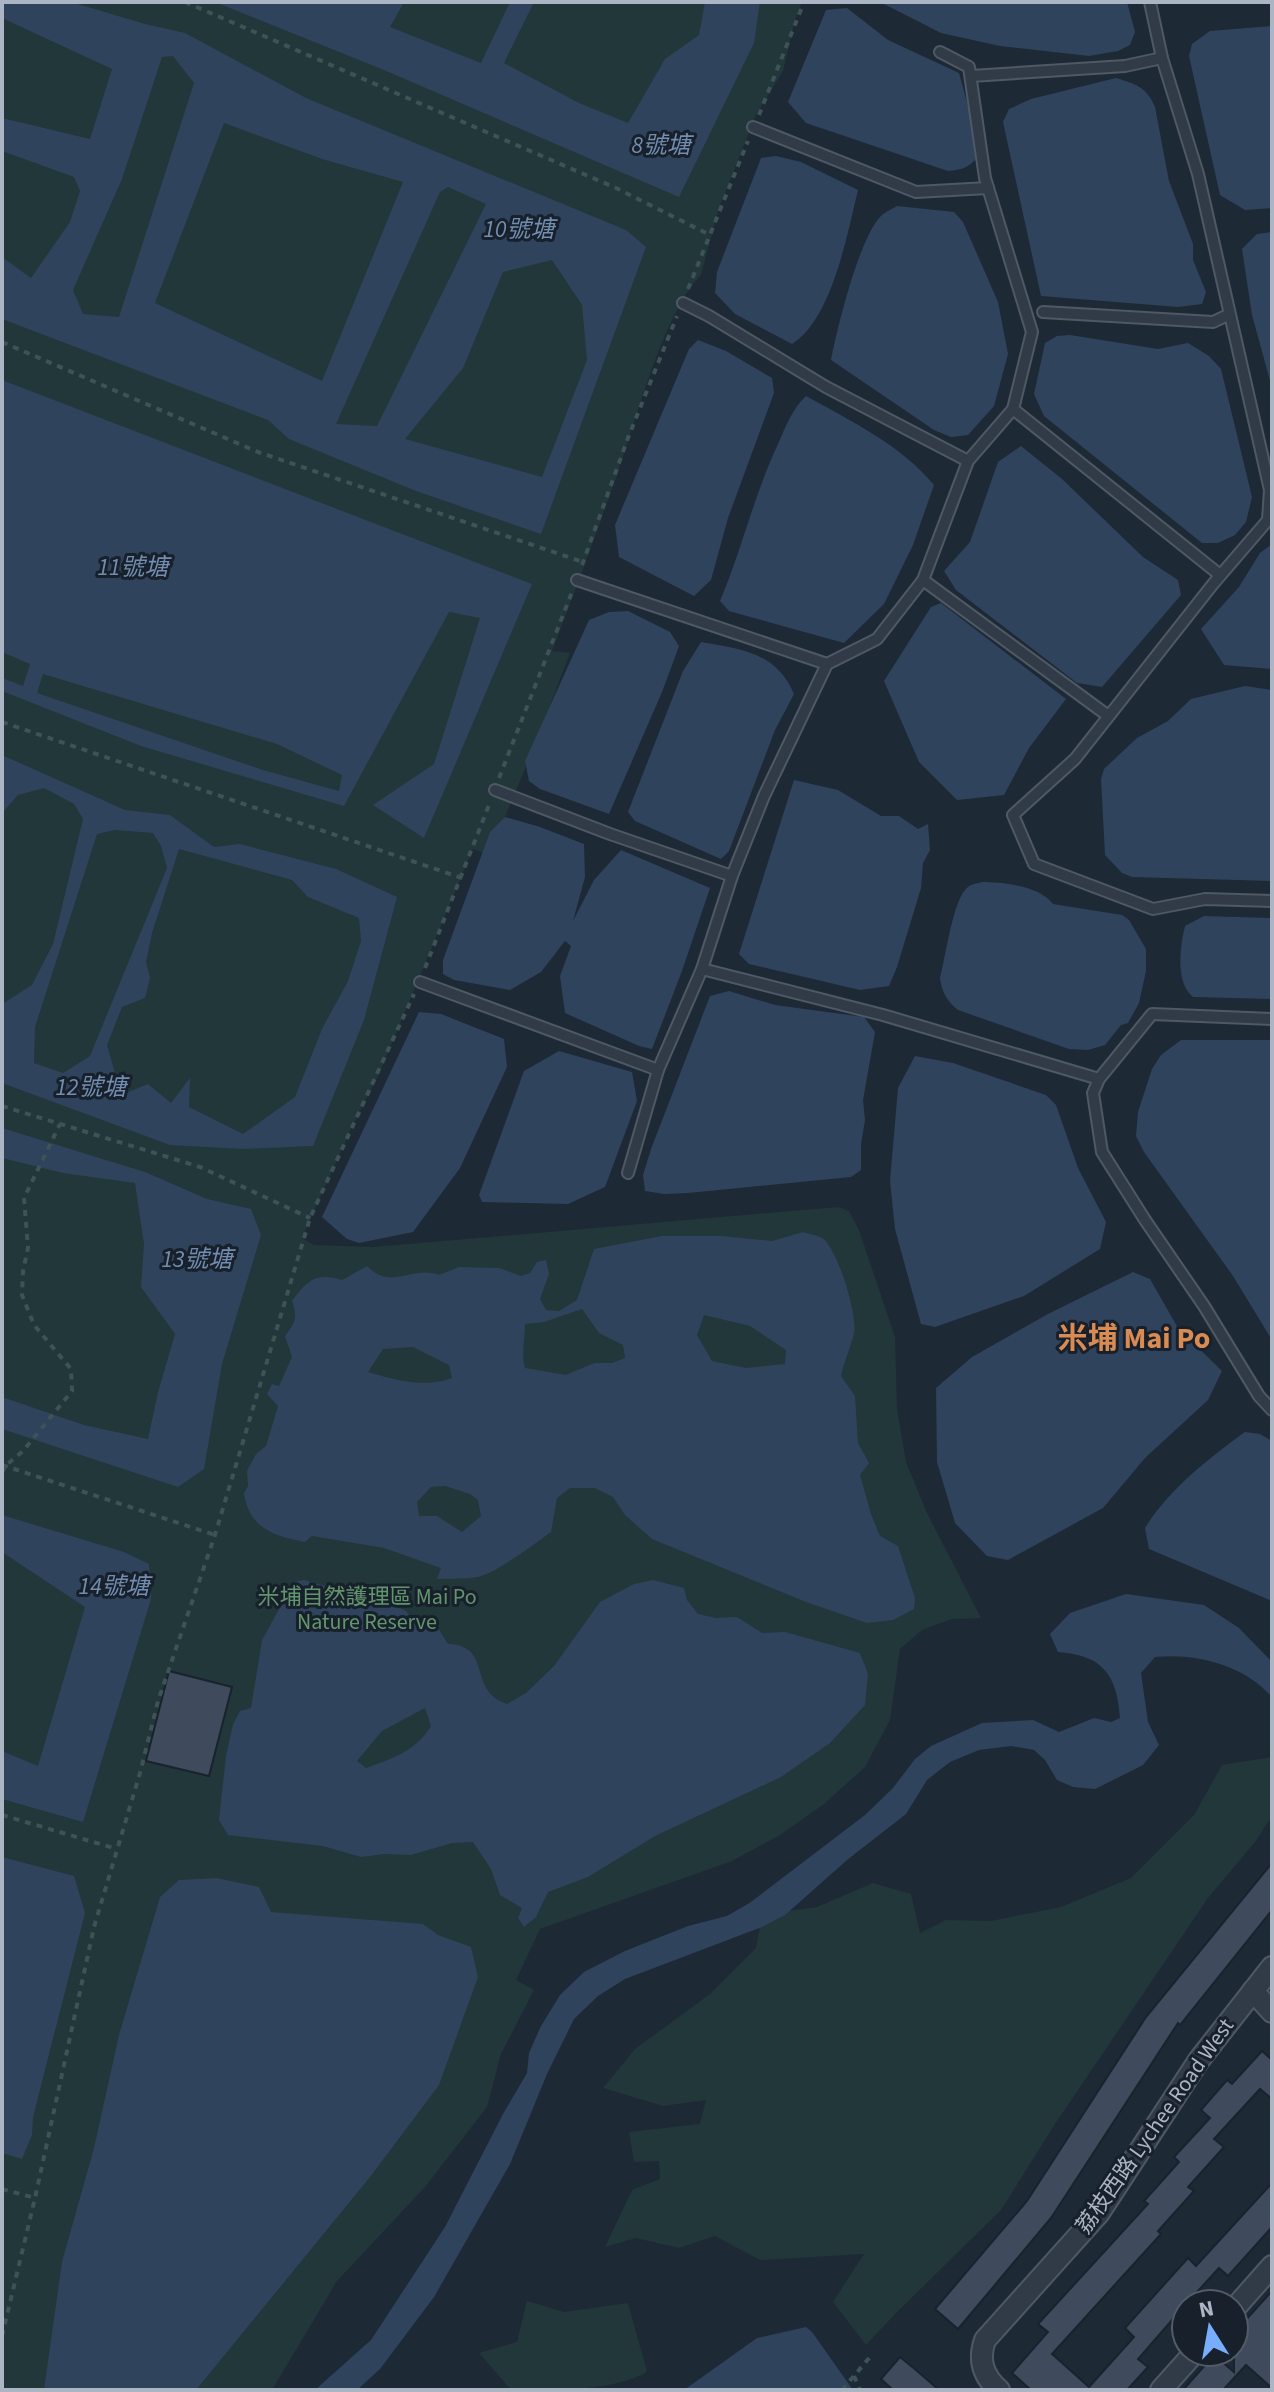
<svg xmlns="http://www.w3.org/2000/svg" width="1274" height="2392" viewBox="0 0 1274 2392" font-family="'Source Sans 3','Noto Sans TC',sans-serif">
<rect width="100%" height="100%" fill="#1e2936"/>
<!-- green -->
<g fill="#213739">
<path d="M2 2H802L795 20 783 71 756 115 719 208 701 275C664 312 636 420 618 472 597 532 575 591 552 651L570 653 537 740 489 855 473 849 379 1074 351 1129 302 1238 314 1245 373 1247 838 1207 849 1211 859 1230 895 1337 897 1409 906 1462 927 1513 981 1618 952 1619 922 1630 900 1649 890 1720 865 1767 824 1804 780 1835 732 1861 540 1929 516 1980 534 1990 501 2054 487 2107 425 2187 337 2281 272 2390H2Z"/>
<path d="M1272 1757V1816L1255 1842 1208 1898 1055 2124 1001 2210 897 2312 866 2345 833 2302 864 2254 760 2260 715 2236 679 2248 636 2238 605 2247 632 2190 660 2179 659 2161 634 2162 629 2132 700 2124 706 2100 663 2106 603 2088 635 2049 710 1994 756 1948 762 1915 817 1907 873 1883 911 1894 920 1933 946 1920 991 1921 1061 1907 1131 1878 1194 1815 1222 1765Z"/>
<path d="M527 2301 564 2312 628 2303 647 2372C612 2392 554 2390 511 2390L479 2353 517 2342Z"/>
</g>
<!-- water -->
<g fill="#2f435d" fill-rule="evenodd">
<path d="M2 2H71L145 24 185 33 306 98 626 230 646 247 541 534 416 491 289 439 268 420 2 319V257L31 278 70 222 80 191 74 177 2 151V118L90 139 112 69 2 18ZM173 56 194 83 119 317 83 314 73 290 122 179 162 57ZM224 123 322 159 403 182 322 381 155 303ZM448 187 486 204 377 426 336 424 440 192ZM552 260 582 305 587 360 542 477 405 439 463 368 503 272Z"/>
<path d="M215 2H404L390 27 481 63 510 2H534L504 63 579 103 628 123 665 59 699 35 705 2H760L754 43 679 197 384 70Z"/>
<path d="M880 2H1127L1135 32 1130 45 1118 51 1089 56 1000 46 941 33Z"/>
<path d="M847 8 888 40 959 73 980 151C974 166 963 170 948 171L806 123 788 102 826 10Z"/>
<path d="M1272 26V208L1245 210 1220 195 1189 56 1192 44 1210 31Z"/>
<path d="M1116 78C1135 84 1147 87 1155 107L1169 181 1193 244V260L1206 292 1202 304 1178 307 1041 296 1003 122 1009 109 1031 99Z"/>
<path d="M776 156 801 162 858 190C847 235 832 319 792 344L735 314 715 293 717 272 761 158Z"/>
<path d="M897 206 954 212 963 222 998 302 1008 354 994 406 968 435 951 437 934 430 831 360C837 329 859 238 881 216 885 212 892 209 897 206Z"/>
<path d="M1272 232V388L1252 315 1242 249 1257 234Z"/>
<path d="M1070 335 1158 349 1188 343 1209 356 1221 369 1252 497 1246 522 1235 535 1218 543H1202L1044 416 1034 394 1045 343 1057 336Z"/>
<path d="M698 340 726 351 772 378 774 393 728 518 711 580 694 596 619 557 615 525 689 349Z"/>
<path d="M2 380 532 584 424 838 373 805 434 764 480 618 449 612 344 806 141 746 2 691V678L23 686 30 664 2 652ZM43 674 277 744 342 775 339 791 263 770 37 693Z"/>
<path d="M806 396C851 421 901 445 934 485L913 545 884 604 844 643 729 611 720 601C742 549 754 495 778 444 786 426 792 409 806 396Z"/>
<path d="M1021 446 1062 479 1143 557 1178 580 1181 595 1102 687 1077 683 956 590 944 571 970 542 998 462Z"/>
<path d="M1272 544V669L1224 665 1201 629 1239 587 1260 553Z"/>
<path d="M941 603 1066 699 1029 748 1004 795 957 800 919 762 884 681 931 607Z"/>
<path d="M628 611 670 632 679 646 662 692 609 814 540 789 529 781 525 761 589 620 609 612Z"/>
<path d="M701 642C741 649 776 652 794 694L775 730 729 851 721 859 635 821 628 812 683 671Z"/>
<path d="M1245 686 1272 690V881L1132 877 1122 873 1105 855 1101 779 1104 769 1137 738 1168 721 1191 699Z"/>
<path d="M2 755 125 810 170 815 214 847 240 844 336 869 397 897 364 1020 313 1146 242 1149 170 1145 2 1083V1004L32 985 53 944 83 819 74 804 44 788 18 795 2 813ZM115 830 153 833 161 846 167 868 90 1056 63 1073 34 1063 35 1027 97 834ZM179 849 292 880 308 897 359 918 361 941 348 981 322 1029 295 1097 243 1134 189 1107 190 1078 171 1103 148 1084 121 1095 107 1045 122 1007 145 998 150 978 146 962 152 933Z"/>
<path d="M794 780 838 790 881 816H899L918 829 928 824 930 850 923 863 921 888 897 967 889 986 860 990 749 964 739 954Z"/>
<path d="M505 817 540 827 584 844 585 877 573 921 594 880 621 850 710 888 682 971 652 1049 639 1046 565 1013 560 976 571 946 565 941 541 972 510 990 454 980 443 974V960L490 832Z"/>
<path d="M982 882C1003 882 1040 886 1053 904L1122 915 1129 920 1146 949V971L1139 1003 1128 1023 1121 1025 1105 1045 1088 1050 1069 1049 958 1010C947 1001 942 993 940 978 945 959 953 903 965 890 970 884 975 884 982 882Z"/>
<path d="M1204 916 1272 918V999L1193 997C1175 983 1180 946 1185 926Z"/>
<path d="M729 991 775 1005 864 1017 875 1032 863 1100 865 1120 861 1144V1170L851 1177 688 1193 664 1194 645 1191 643 1175 651 1149 710 996Z"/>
<path d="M419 1012 441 1014 504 1039 507 1067 460 1168 413 1232 359 1243 347 1239 322 1217Z"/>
<path d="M1181 1040H1272V1340L1233 1276 1144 1152 1136 1136 1138 1112 1152 1069 1161 1055Z"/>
<path d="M559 1051 632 1072 637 1101 605 1187 568 1204 482 1202 479 1195 524 1071Z"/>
<path d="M915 1056 953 1063 1046 1095 1056 1105 1078 1168 1106 1222 1100 1249 1024 1296 935 1327 921 1324 895 1229 890 1181 898 1088Z"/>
<path d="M2 1128 145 1172 207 1199 251 1209 261 1235 222 1364 204 1469 178 1487 2 1429V1397L84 1425 148 1439 158 1392 175 1334 141 1287 144 1244 135 1183 63 1173 2 1158Z"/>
<path d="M803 1232C808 1234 817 1235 822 1238 837 1247 858 1315 854 1333 851 1347 844 1361 841 1376L855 1396 858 1443 869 1463 860 1475 871 1514 880 1536 898 1546 915 1598 914 1609 893 1620 867 1623 806 1602 652 1539 625 1515 613 1497 595 1488H570L557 1498 551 1532C534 1544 501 1570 481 1576 468 1580 451 1578 437 1579L441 1568 384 1548 312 1536 305 1542C273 1536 249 1528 244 1493L248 1486 247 1471 256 1454 266 1446 278 1406 267 1394 272 1384 279 1386 292 1357 285 1336C295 1323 298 1317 292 1301 307 1280 316 1272 342 1280L367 1266C391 1291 413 1265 439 1275L459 1267 499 1268 521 1276 530 1273 537 1262 546 1260 549 1274 540 1299 546 1310 559 1311 577 1300 594 1249 662 1236H721L772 1241ZM582 1309 599 1333 623 1345 625 1358 612 1363H594L566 1375 525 1368C521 1356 525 1338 525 1324L544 1322ZM704 1315 750 1326 786 1350 785 1364 746 1368 712 1361 697 1335ZM413 1347 449 1365 452 1378C424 1388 395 1380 368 1372L383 1349ZM445 1486 470 1494 478 1500 481 1516 462 1532 437 1516H419L417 1502 431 1487Z"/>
<path d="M1133 1272 1150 1279 1178 1328 1222 1371 1208 1400 1145 1458 1103 1508 1008 1560 987 1556 955 1523 937 1462 936 1388 972 1357 1048 1314Z"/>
<path d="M1245 1432 1260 1434 1272 1441V1601L1149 1549 1145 1528C1168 1490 1209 1458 1245 1432Z"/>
<path d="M2 1515 124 1552 149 1564 151 1599 83 1822 2 1799V1751L38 1766 85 1607 2 1552Z"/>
<path d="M304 1580 346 1592 373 1595 406 1611 417 1623 438 1628 448 1644C494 1646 466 1690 507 1704L526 1693 554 1666 600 1602 634 1584 653 1580 684 1588 687 1600 698 1614 716 1618 737 1617 762 1633 785 1632 860 1653 868 1674 865 1705 830 1743 781 1777 655 1836 588 1877 548 1892 536 1917 524 1927 518 1918 522 1908 500 1895 491 1869 473 1842 452 1843 411 1855 385 1854 361 1857 323 1846 228 1835 219 1820 226 1756 233 1724 240 1711 251 1708 262 1640 294 1582ZM425 1708 431 1726C417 1750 392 1759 366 1768L357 1761 382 1731Z"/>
<path d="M1126 1594 1204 1605 1239 1628 1272 1662V1697C1244 1665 1196 1653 1155 1657L1141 1673 1148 1722 1159 1745 1143 1765 1095 1789 1073 1787 1057 1780 1045 1760 1034 1750 1011 1746 979 1750 950 1762 927 1780 906 1814 847 1860 785 1915 762 1927 625 1979 598 1996 574 2019 547 2074 510 2164 434 2297 380 2369 357 2390H315L371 2340 445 2227 503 2114 527 2073 529 2053 541 2026 560 1995 584 1972 625 1951 688 1926 727 1916 751 1902 865 1815 893 1788 915 1759 931 1746 982 1723 1033 1720 1059 1732 1094 1718 1111 1722 1120 1718C1117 1674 1102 1655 1058 1652L1050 1634 1070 1613Z"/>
<path d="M2 1857 74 1876 85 1913 33 2117 32 2135 22 2159 2 2153Z"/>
<path d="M216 1878 259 1887 271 1912 423 1924 438 1935 471 1947 478 1977 439 2085 370 2177 196 2390H44L62 2262 94 2148 119 2035 160 1897 179 1880Z"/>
<path d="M806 2327 812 2332 853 2390H684L757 2338Z"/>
</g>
<!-- building -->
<g fill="#3f4b5c" stroke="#19222d" stroke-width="2">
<path d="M169 1671 232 1687 209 1776 146 1761Z"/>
<path d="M1272 1863V1910L1180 2025 1178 2023 1051 2218 958 2329 935 2309 1027 2201 1146 2017Z"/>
<path d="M1262 2051 1272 2060V2099L1260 2089 1214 2139 1224 2147 1188 2187 1194 2191 1158 2231 1161 2234 1052 2354 1089 2387 1134 2337 1125 2328 1188 2258 1196 2266 1272 2183V2227L1228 2276 1219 2268 1186 2304 1138 2359 1148 2367 1127 2390H1031L1012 2373 1048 2332 1038 2324 1148 2204 1144 2201 1179 2162 1174 2157 1210 2118 1201 2110 1227 2080 1232 2084Z"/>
<path d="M1272 2291V2388L1246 2365 1223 2390H1183L1214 2355 1234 2372V2333Z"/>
<path d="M900 2357 916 2370 939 2390H893L881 2379Z"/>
</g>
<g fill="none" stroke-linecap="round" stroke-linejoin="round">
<defs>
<g id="service">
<path d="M1150 2 1162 58 1198 174 1270 490 1268 520 1213 584 1075 759 1013 815 1034 864 1153 909 1205 899 1272 901"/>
<path d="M971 76 1125 66 1162 58"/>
<path d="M753 127 916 192 988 188"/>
<path d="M683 303 709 316 826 387 968 461"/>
<path d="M1043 312 1213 322 1228 315"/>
<path d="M1013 409 1220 575"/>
<path d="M577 580 827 664"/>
<path d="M923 580 1107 715"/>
<path d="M495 790 610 834 732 876"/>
<path d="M702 969 883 1015 1099 1079"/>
<path d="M420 982 658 1070"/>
<path d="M1272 1019 1152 1014 1099 1079 1093 1093 1102 1152 1145 1220 1204 1306 1259 1396 1272 1410"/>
<path d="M628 1173 658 1070 702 969 732 876 764 796 827 664 877 639 923 580 968 461 1013 409 1032 332 985 178 969 67 940 52"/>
</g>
<g id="minor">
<path d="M1253 1991 1272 2012"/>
<path d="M1234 2309 1272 2266"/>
<path d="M999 2390C983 2376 978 2360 985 2340L1099 2213 1199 2060 1272 1967"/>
<path d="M1161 2390 1195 2352"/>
</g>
</defs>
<!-- service casing -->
<use href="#service" stroke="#4f5865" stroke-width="14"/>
<!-- minor casing -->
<use href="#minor" stroke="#4f5865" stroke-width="24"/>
<!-- path -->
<g stroke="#3d5355" stroke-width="4" stroke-dasharray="6 6" stroke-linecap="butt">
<path d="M185 2 616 188 710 235"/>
<path d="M759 115 804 2"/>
<path d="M688 289 748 141"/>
<path d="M2 342 258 452 583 562"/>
<path d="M582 565 628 438 677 316"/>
<path d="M2 722 462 878"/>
<path d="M499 778 572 592"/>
<path d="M425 968 489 805"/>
<path d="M2 1106 200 1167 310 1218"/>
<path d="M2 1465 215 1535"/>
<path d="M2 1473 5 1466 23 1451 72 1391 71 1369 34 1325 22 1295 23 1271 28 1248 24 1198 60 1124"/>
<path d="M2 1815 117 1849"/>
<path d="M2 2189 35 2198 94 1927 140 1773 158 1701 215 1535 310 1218 414 994"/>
<path d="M2 2336 35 2198"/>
<path d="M854 2376 860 2390"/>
<path d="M842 2390 870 2357"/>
</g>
<!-- service -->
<use href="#service" stroke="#313b47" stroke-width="10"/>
<!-- minor -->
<use href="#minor" stroke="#313b47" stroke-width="20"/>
</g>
<g text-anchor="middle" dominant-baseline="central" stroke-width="6" stroke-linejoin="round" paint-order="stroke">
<!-- park labels -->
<g font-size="22" fill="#62956d" stroke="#17202b">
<text x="367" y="1597">米埔自然護理區 Mai Po<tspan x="367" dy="25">Nature Reserve</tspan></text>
</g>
<!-- street labels -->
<g font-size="22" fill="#abb5c4" stroke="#17202b">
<text transform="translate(1155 2126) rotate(-55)">荔枝西路 Lychee Road West</text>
</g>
<!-- water labels -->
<g font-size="24" font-style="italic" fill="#728daf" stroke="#17202b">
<text x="661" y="145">8號塘</text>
<text x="519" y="229">10號塘</text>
<text x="133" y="567">11號塘</text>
<text x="91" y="1087">12號塘</text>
<text x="197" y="1259">13號塘</text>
<text x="114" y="1586">14號塘</text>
</g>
<!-- district labels -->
<g font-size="30" font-weight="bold" fill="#d88b53" stroke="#17202b">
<text x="1134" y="1338">米埔 Mai Po</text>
</g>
</g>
<!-- border -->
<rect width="1274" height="2392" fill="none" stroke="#abb5c4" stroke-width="8"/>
<!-- north arrow -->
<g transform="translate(1210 2328) rotate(349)"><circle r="38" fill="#17202b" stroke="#525c68" stroke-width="2"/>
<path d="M0-6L14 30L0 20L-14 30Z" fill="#78adfd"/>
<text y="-12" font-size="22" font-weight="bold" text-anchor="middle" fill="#abb5c4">N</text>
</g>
</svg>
